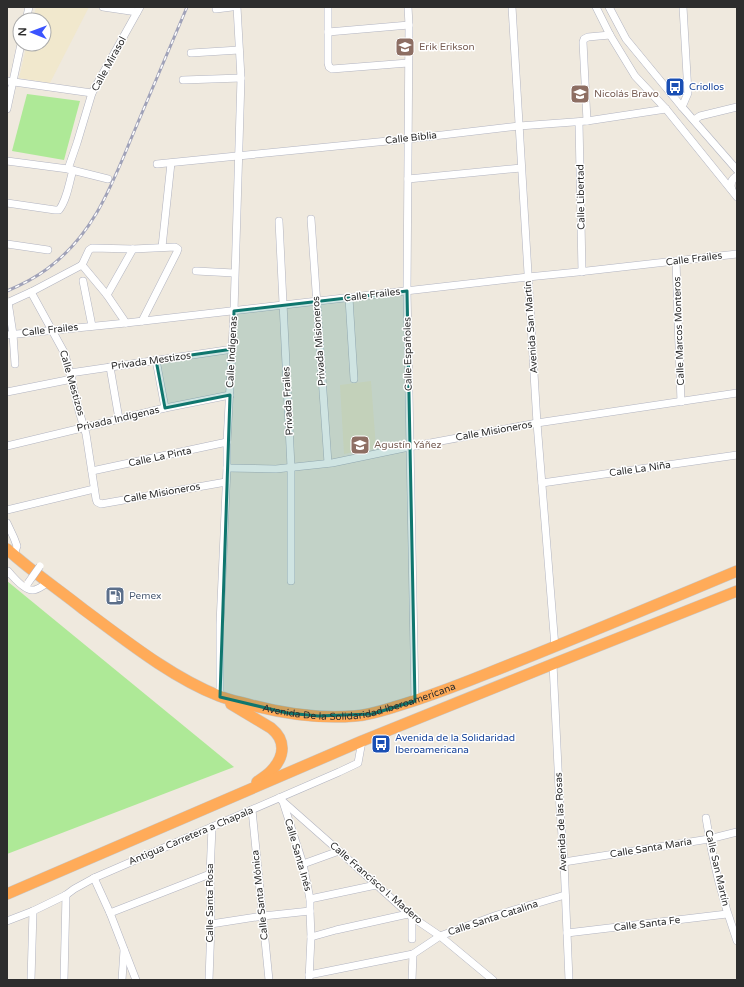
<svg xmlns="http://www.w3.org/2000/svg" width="744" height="987" viewBox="0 0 744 987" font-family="'Varela Round',sans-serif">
<rect width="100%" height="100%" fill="#efe9de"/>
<!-- education -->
<g fill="#f1e8cd">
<path d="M36 7H89L50 83 19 78 27 44H44V20H33Z"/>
<path d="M371 381 376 448 344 454 340 385Z"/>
</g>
<!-- green -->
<g fill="#aee997">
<path d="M27 94 80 101 64 160 12 151Z"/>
<path d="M7 581 234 767 7 854Z"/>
</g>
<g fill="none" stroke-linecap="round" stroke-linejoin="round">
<defs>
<g id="minor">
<path d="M103 7 137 12"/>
<path d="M328 7V63L329 67 332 69 408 63"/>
<path d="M408 7 409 25 407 291 415 701"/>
<path d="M512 7 537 423 555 647"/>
<path d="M596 7 610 35 635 76 666 109 737 197"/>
<path d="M609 7 626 39 682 107 737 170"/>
<path d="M216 9 232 7"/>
<path d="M26 20 29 7"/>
<path d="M328 32 409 25"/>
<path d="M191 53 239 50"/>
<path d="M183 80 241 78"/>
<path d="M7 81 92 93"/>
<path d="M682 107 688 93 683 7"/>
<path d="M7 109 21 44"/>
<path d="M694 120 700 116 737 107"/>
<path d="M587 121 583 42 584 39 588 37 610 35"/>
<path d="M579 122 582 272"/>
<path d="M7 161 68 169 108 179"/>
<path d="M157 164 408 139 519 126 587 121 666 109"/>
<path d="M68 169 77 143 92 93 140 7"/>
<path d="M408 179 521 168"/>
<path d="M732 190C730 184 731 179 737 176"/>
<path d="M7 203 55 210H59C67 200 69 183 73 170"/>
<path d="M311 219 328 463"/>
<path d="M279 221 291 467V581"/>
<path d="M7 244 48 250"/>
<path d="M162 247 171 163"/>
<path d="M676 261 681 402"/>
<path d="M82 265 89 250 92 248 133 249 175 247 178 249 177 252 142 321"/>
<path d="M82 265 107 295 126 323"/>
<path d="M196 271 234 273"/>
<path d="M83 281 92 326"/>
<path d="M31 292 65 354 79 411 86 434 96 499 97 502 101 504 226 482"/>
<path d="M107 295 133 249"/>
<path d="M349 298 354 379"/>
<path d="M8 302 13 334 15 364"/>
<path d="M7 303 31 292 82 265"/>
<path d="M7 335 126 323 528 277 578 272 737 254"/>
<path d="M156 360 165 408"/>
<path d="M110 367 119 419"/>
<path d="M70 373 233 349"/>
<path d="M7 392 72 379"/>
<path d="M7 446 165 408 230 395"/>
<path d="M227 468 276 469 332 463 409 447 537 423 737 393"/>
<path d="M92 471 227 442"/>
<path d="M542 483 737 455"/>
<path d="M7 510 94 489"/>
<path d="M7 523 14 538 17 546 14 555"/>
<path d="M7 574 8 571C13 577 25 591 33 590 38 590 43 585 48 583"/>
<path d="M553 664 560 809 564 862 569 980"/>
<path d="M220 697V624L227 468V442L234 311 241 78 237 7"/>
<path d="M279 798 339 851 412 917 440 936 493 980"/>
<path d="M283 802 303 864 310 899V911L311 937 309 980"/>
<path d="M252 810 269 980"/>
<path d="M706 818C712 859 723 902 737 941"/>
<path d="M564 862 709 839 737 832"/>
<path d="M303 864 339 851"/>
<path d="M94 878 110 913 136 980"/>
<path d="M310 899 376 885"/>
<path d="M110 913 210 874"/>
<path d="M7 921 33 911 66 895 74 889 94 878 339 772 358 763 362 741"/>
<path d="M211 924 263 916 310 911"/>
<path d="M567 933 727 914"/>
<path d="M311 937 336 930 408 914"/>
<path d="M412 939V917"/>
<path d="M309 975 413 954 440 936 497 915 565 895"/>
<path d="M31 980 33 911"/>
<path d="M64 980 66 895"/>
<path d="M122 980 124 950"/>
<path d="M209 980 211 924 210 874 212 827"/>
<path d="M412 980 413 954"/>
</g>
<g id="highway">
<path id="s1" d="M7 549C31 571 58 589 83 609 125 640 171 677 219 696 229 700 240 702 251 705 285 714 319 719 355 716 369 715 381 711 394 707 425 698 456 686 486 674 570 641 653 606 737 571"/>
<path d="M231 704 271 728C286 740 285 756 272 770 268 775 262 778 257 782"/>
<path d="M7 894 362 741 553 664 737 591"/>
</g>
</defs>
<!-- minor casing -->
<use href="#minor" stroke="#b2b4c1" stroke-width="8"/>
<!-- highway casing -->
<use href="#highway" stroke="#c8c8c8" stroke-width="12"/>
<!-- minor -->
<use href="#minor" stroke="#fff" stroke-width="7"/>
<!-- highway -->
<use href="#highway" stroke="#ffab59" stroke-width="11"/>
<defs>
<path id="rail" d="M7 291C21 285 35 278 47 269 96 233 113 181 136 127 153 87 170 47 187 7"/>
</defs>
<!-- rail casing -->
<use href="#rail" stroke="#a0a2b8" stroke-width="3"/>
<!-- rail -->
<use href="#rail" stroke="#fff" stroke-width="1.5" stroke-dasharray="4.5" stroke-linecap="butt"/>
<defs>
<path id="minor-bridge" d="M28 583 40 566"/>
</defs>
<!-- minor-bridge casing -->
<use href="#minor-bridge" stroke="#b2b4c1" stroke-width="8" stroke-linecap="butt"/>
<!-- minor-bridge -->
<use href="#minor-bridge" stroke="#fff" stroke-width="7"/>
</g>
<!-- marked area -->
<path fill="#0f766e" fill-opacity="0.2" stroke="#0f766e" stroke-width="3" stroke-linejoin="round" d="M407 291 415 701 372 714 318 716 287 713 220 697 230 395 165 408 156 360 233 349 234 311Z"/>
<!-- icons -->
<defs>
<symbol id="school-square" viewBox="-11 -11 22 22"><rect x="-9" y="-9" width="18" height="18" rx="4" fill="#8d6e63" stroke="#fff"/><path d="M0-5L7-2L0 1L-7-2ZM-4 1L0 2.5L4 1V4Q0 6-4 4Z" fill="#fff"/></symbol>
<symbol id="bus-square" viewBox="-11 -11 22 22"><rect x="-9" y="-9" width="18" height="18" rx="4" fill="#1a4fb4" stroke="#fff"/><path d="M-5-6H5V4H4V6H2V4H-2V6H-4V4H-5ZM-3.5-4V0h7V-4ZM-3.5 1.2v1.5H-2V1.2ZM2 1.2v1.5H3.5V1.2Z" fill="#fff"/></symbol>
<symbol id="fuel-square" viewBox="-11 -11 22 22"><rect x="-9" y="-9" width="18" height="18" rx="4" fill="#5c6f8a" stroke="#fff"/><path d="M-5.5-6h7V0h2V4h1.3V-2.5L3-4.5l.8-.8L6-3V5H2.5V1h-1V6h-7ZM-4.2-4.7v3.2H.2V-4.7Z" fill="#fff"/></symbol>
</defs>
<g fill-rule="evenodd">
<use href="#school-square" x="394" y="36" width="22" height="22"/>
<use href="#bus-square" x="664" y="76" width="22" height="22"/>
<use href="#school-square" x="569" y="83" width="22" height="22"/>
<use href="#school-square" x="349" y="434" width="22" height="22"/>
<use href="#fuel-square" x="104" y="585" width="22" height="22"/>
<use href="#bus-square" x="370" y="733" width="22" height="22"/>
</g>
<g text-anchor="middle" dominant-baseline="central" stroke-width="3" stroke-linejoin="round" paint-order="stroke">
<!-- education labels -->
<g font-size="10" fill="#785e54" stroke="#fff" text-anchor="start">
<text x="419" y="47">Erik Erikson</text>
<text x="594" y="94">Nicolás Bravo</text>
<text x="374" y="445">Agustín Yáñez</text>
</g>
<!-- street labels -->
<g font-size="10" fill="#2d2d2d" stroke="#fff">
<text transform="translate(109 64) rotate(-61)">Calle Mirasol</text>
<text transform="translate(411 138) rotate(-6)">Calle Biblia</text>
<text transform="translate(581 197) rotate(-91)">Calle Libertad</text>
<text transform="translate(694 259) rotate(-7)">Calle Frailes</text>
<text transform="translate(372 295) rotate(-7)">Calle Frailes</text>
<text transform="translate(531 327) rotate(-94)">Avenida San Martín</text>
<text transform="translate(50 330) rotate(-6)">Calle Frailes</text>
<text transform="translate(679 331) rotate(-92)">Calle Marcos Monteros</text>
<text transform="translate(319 341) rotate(-94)">Privada Misioneros</text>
<text transform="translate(232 352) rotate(-87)">Calle Indígenas</text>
<text transform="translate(408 354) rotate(-91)">Calle Españoles</text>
<text transform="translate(151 361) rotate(-8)">Privada Mestizos</text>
<text transform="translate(72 383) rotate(74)">Calle Mestizos</text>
<text transform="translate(288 401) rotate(-93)">Privada Frailes</text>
<text transform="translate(118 419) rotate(-13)">Privada Indígenas</text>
<text transform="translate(494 431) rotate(-10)">Calle Misioneros</text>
<text transform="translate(160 457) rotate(-12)">Calle La Pinta</text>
<text transform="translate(640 469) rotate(-8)">Calle La Niña</text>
<text transform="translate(162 493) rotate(-10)">Calle Misioneros</text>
<text stroke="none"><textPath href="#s1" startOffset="403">Avenida De la Solidaridad Iberoamericana</textPath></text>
<text transform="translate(561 822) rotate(-93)">Avenida de las Rosas</text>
<text transform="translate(191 836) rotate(-23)">Antigua Carretera a Chapala</text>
<text transform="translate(651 848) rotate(-9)">Calle Santa María</text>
<text transform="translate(298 855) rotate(74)">Calle Santa Inés</text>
<text transform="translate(717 868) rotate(77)">Calle San Martín</text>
<text transform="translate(376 883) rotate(41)">Calle Francisco I. Madero</text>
<text transform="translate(260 895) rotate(-96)">Calle Santa Mónica</text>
<text transform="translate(210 903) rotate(-90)">Calle Santa Rosa</text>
<text transform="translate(493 918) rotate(-18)">Calle Santa Catalina</text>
<text transform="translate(647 924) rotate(-7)">Calle Santa Fe</text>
</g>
<!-- transit labels -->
<g font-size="10" fill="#164399" stroke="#fff" text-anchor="start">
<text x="689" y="87">Criollos</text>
<text x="395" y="738">Avenida de la Solidaridad<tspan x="395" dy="12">Iberoamericana</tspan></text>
</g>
<!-- service labels -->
<g font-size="10" fill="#4e5e75" stroke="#fff" text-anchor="start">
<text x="129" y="596">Pemex</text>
</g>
</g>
<!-- border -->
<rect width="744" height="987" fill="none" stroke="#2d2d2d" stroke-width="16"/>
<!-- north arrow -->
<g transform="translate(32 32) rotate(271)"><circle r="19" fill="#ffffff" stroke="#ababab"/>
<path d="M0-3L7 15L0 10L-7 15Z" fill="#3b54ff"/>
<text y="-6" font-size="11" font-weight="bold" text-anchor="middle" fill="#2d2d2d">N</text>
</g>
</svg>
